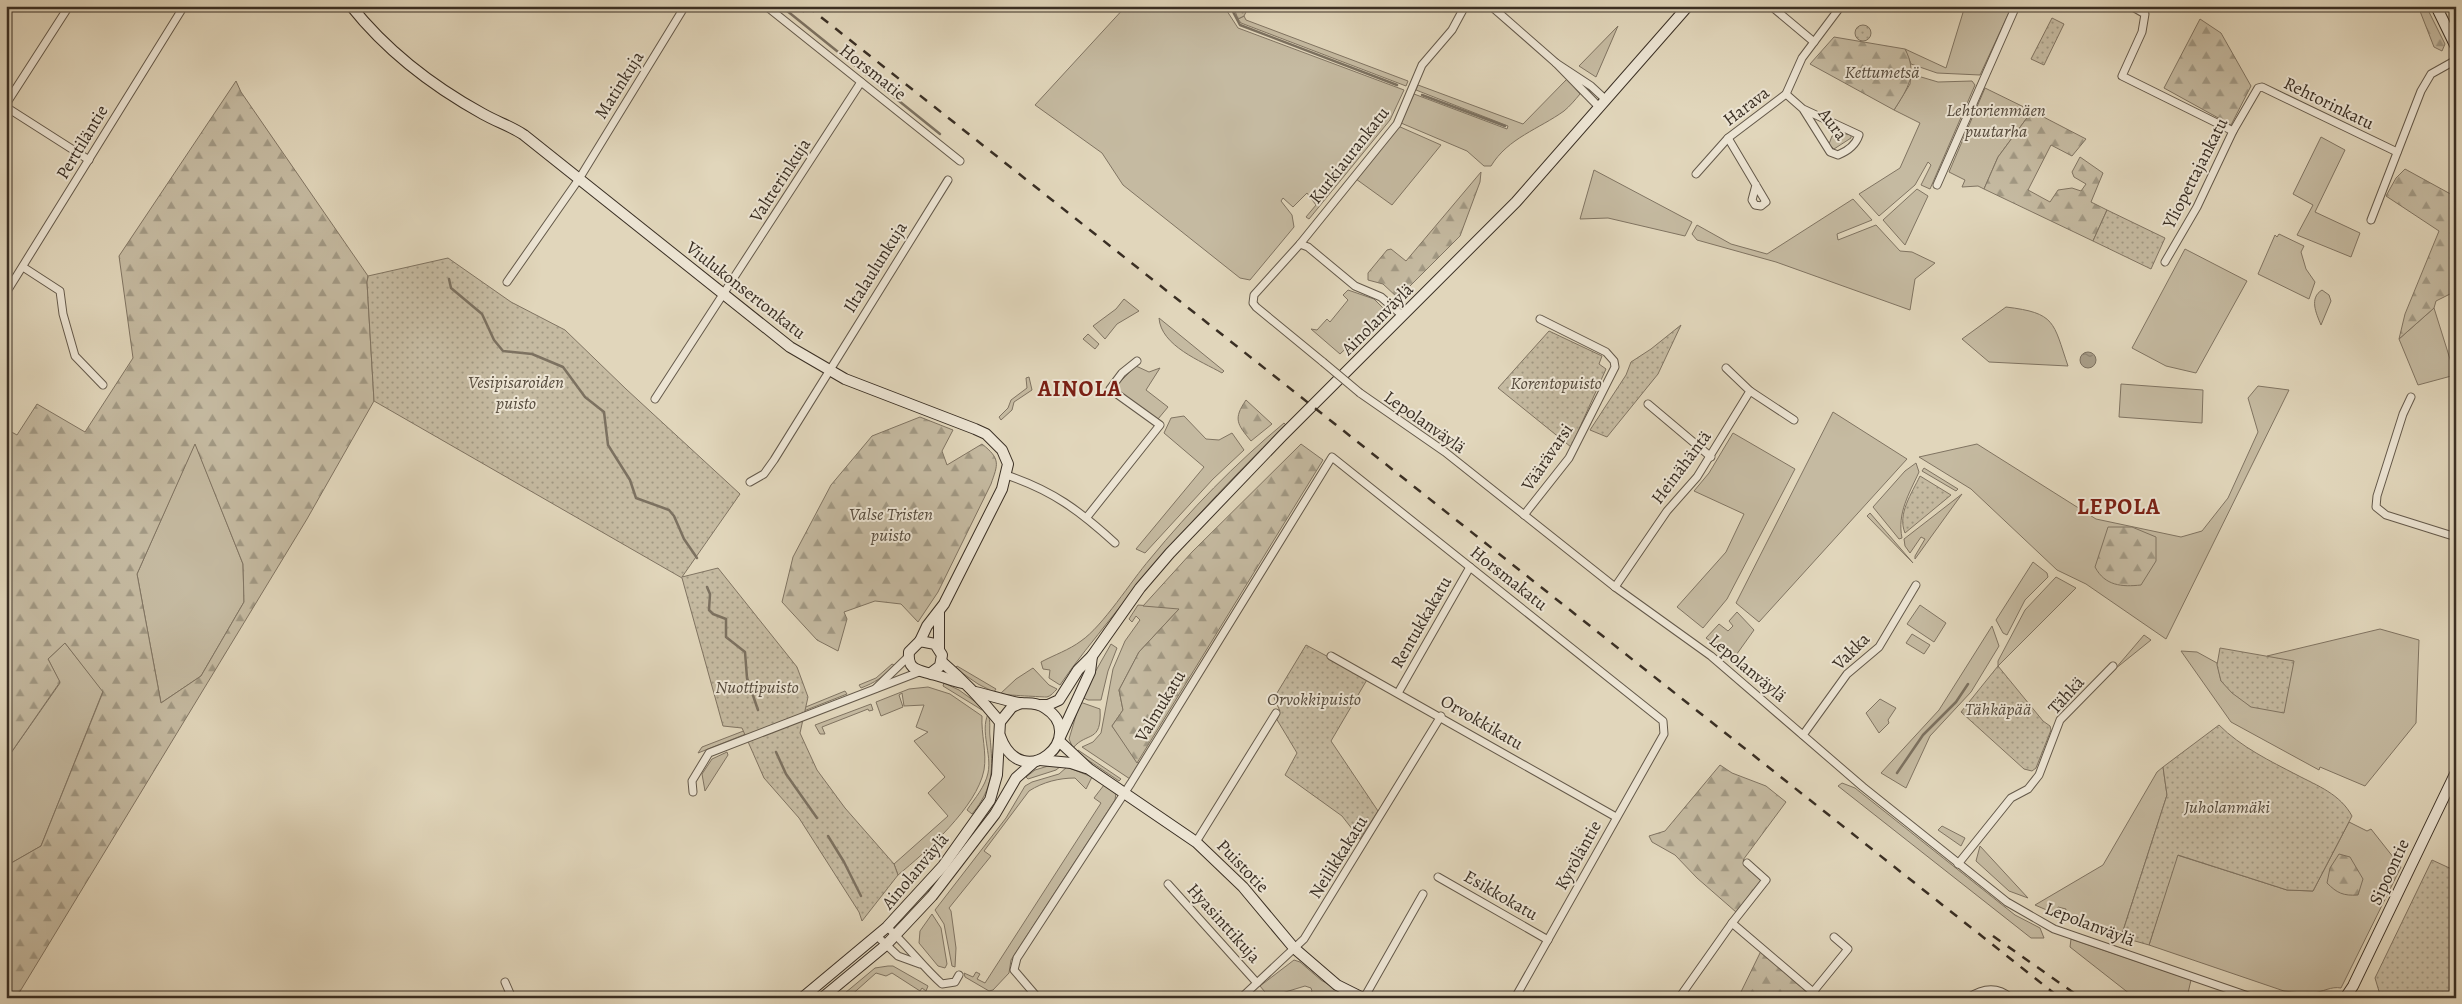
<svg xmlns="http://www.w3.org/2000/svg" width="2462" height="1004" viewBox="0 0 2462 1004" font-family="Alegreya,serif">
<defs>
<pattern id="forest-firs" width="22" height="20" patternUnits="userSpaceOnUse" patternTransform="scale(1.25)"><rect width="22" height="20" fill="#c5baa1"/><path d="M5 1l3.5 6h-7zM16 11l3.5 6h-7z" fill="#a19883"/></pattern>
<pattern id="park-dots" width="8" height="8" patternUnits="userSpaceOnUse" patternTransform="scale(1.25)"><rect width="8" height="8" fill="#c5baa1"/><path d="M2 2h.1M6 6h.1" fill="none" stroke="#a19883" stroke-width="1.8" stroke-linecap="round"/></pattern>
<pattern id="water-ripples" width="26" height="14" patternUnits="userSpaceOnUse" patternTransform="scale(1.25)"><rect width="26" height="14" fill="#a89d88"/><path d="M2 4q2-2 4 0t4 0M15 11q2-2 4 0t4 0" fill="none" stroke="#8a806f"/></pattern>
</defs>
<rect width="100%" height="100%" fill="#e1d6bb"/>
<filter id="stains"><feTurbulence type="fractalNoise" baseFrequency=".004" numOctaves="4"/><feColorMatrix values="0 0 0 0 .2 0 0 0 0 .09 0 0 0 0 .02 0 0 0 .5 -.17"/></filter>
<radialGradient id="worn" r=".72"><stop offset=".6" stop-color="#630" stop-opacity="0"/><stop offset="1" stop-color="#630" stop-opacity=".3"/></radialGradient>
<!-- green -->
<g fill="#c5baa1" stroke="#807462">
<path d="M1126 6H1227V11L1238 28 1404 90 1390 120 1309 219 1306 217 1316 205 1307 193 1293 207 1283 198 1281 201 1292 215 1294 227 1250 280 1240 278 1123 185 1102 153 1035 105Z"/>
<path d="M1965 6H2012L1980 75 1937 73 1911 64 1905 49 1946 68Z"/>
<path d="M1244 16 1246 20 1408 81 1406 86 1241 23 1238 19Z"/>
<path d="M1618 26 1596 77 1579 66Z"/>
<path d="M1911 74 1938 82 1972 81 1975 85 1930 189 1921 185 1931 165 1928 162 1915 185 1879 216 1859 194 1900 168 1920 123 1894 110 1910 84Z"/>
<path d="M1567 79 1580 94C1575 100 1570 106 1564 111 1539 129 1508 138 1491 166H1484L1467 151 1401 123 1414 94 1507 129 1508 126 1416 90 1418 85 1523 124Z"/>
<path d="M1985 88 2032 111 1998 157 1984 189 1978 186 1962 187 1965 180 1949 172Z"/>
<path d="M1398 126 1441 145 1392 205 1356 179Z"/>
<path d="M1846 134 1851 135V138L1834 149 1829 144 1832 136Z"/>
<path d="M2321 137 2345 150 2315 212 2360 233 2351 257 2297 235 2313 205 2293 194Z"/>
<path d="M1594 170 1692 222 1685 236 1608 218 1580 219Z"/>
<path d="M1917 189 1928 196 1905 245 1883 220Z"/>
<path d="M1853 199 1872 220 1837 234 1838 240 1876 225 1900 251 1912 252 1935 263 1915 279 1910 310 1776 262 1697 240 1692 234 1697 225 1731 244 1767 254Z"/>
<path d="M2279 234 2304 246 2301 252 2306 269 2315 282 2309 299 2258 274 2275 235 2277 237Z"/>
<path d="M2185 249 2247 281 2196 373 2166 366 2132 348Z"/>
<path d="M1348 290 1374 299 1386 311 1340 354 1311 329 1317 330 1327 319 1330 322 1348 300 1343 295Z"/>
<path d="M2322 290 2329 295 2331 301 2321 325C2316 313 2309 298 2322 290Z"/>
<path d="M1124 299 1139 311 1117 324 1105 339 1093 326 1116 309Z"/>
<path d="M2006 307C2056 313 2053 322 2068 366L1989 362 1962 339Z"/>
<path d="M2434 308 2455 375 2418 385 2399 339Z"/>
<path d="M1159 318 1224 371 1222 373C1201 361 1161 346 1159 318Z"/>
<path d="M1088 334 1099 344 1095 349 1083 339Z"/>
<path d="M1136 366 1149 372 1160 368 1146 390 1168 407 1158 419 1114 388Z"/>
<path d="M1029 377 1032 390 1014 402 1012 410 1001 420 999 417 1008 408 1011 400 1027 388 1026 378Z"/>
<path d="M2121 384 2203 390 2202 423 2119 417Z"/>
<path d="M2258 386 2289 390 2166 639 2086 584 2057 570 1971 489 1919 457 1977 444 2096 519 2181 537 2202 531 2228 498 2258 432 2248 398Z"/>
<path d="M1833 412 1907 459 1759 622 1736 603Z"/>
<path d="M1184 416 1206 439 1219 440 1232 433 1244 450 1213 479 1145 553 1136 549 1204 467 1164 433 1171 418Z"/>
<path d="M1284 423 1286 425C1223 486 1165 549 1111 618 1094 640 1076 661 1060 685L1049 678 1050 670 1043 669 1041 662C1054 655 1069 650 1081 641 1103 626 1131 581 1150 559 1190 510 1235 464 1284 423Z"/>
<path d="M1733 433 1795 469 1727 599 1703 628 1677 607 1726 552 1744 514 1694 491 1709 473Z"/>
<path d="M195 443 243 564 244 602 201 676 161 703 137 574Z"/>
<path d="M1916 463 1919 472C1909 494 1897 513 1902 538L1899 539 1873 507 1905 471Z"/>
<path d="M1924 468 1958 489 1956 491 1922 471Z"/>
<path d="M1962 494 1915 559V556L1925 539 1921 537 1910 553 1905 546 1904 539Z"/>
<path d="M1870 513 1913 563 1867 516Z"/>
<path d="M2033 562 2047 573 2048 577 2025 600 2007 635 2003 633 1996 620Z"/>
<path d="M2056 577 2076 588 1998 666V661L2025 610Z"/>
<path d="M1138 605 1180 608 1139 652 1119 690 1123 710 1112 726 1140 765 1130 779 1082 747 1093 742 1101 733 1113 669 1125 641 1140 620 1136 616 1132 622 1129 619Z"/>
<path d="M1920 605 1946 623 1934 642 1907 624Z"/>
<path d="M1737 612 1754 630 1734 658 1706 638 1719 624 1728 631 1733 626 1729 621Z"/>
<path d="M1992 626 1999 646 1971 692 1930 736 1906 788 1881 773 1939 710Z"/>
<path d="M2380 629 2419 640 2416 723 2365 786 2320 767 2319 770 2231 722 2181 651 2197 652 2217 663 2221 681 2251 707 2267 656Z"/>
<path d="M1912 634 1930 645 1924 654 1906 643Z"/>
<path d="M2144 635 2151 640 2115 669Z"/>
<path d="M65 643 103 691 41 846 6 866V760L60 683 48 659Z"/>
<path d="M1111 644 1117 648 1108 671 1101 700H1088L1081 697Z"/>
<path d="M892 664 894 665C884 677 874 683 861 688L859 685 876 678Z"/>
<path d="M957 666 996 689 994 692 978 684 955 668Z"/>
<path d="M1033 668 1049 685 1057 689C1054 692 1051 696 1047 697 1044 697 1005 695 1000 694L1016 679Z"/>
<path d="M944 683 959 690 984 708 982 710 943 686Z"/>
<path d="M928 687 950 694 982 716C981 734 987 753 984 770 977 807 926 852 898 875L894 864 948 816 928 793 945 777 914 741 928 732 916 727 924 705 904 706 902 693 899 695 903 707 881 716 876 702 909 689Z"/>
<path d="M845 691 847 694 791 716V713Z"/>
<path d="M1880 699 1896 708 1888 720 1889 723 1879 733 1866 713Z"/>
<path d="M1080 702 1100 709C1102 744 1087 731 1073 748L1069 739Z"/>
<path d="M871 704 873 710 869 711 868 709 822 727 825 734H820L815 725Z"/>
<path d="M988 714C991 721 989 729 990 737 993 769 994 787 972 814L967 810C975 798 985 787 988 773 992 754 980 732 988 714Z"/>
<path d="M785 715 786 718 698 753 702 747Z"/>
<path d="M1078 750 1121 779 1119 781 1076 752Z"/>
<path d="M727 752 728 755 705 791 702 774 712 759Z"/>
<path d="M1048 766H1061L1056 770 1028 779 1026 777 1035 770Z"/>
<path d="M1067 767 1092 777 1086 789 1075 778C1059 778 1043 782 1029 791L984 851 991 856 949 908 951 911 956 948 955 967 952 966 944 924 935 910 1006 818 1025 786 1032 782 1059 774Z"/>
<path d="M2163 767 2167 795 2121 937 2065 917 2066 909 2058 907 2056 914 2035 905 2103 865 2157 772Z"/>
<path d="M1842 783 1855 788 2015 915 2040 928 2044 938H2031L1838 786Z"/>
<path d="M1104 785 1116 793 1115 800 1011 960 1009 973 993 990 989 991 965 977 964 973 973 977 976 972 980 974 977 979 985 983 1101 803 1094 798Z"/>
<path d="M2349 822 2367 831 2371 829 2401 867 2341 988C2331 986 2323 992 2313 993 2303 994 2294 992 2284 991L2149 945 2177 855 2287 890 2313 891Z"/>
<path d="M1942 826 1965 838 1961 846 1938 830Z"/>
<path d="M1980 846 2028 898 2009 891 1976 861Z"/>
<path d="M932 914 941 928 947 964 945 968 938 966 919 943 920 931Z"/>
<path d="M2071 939 2191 980 2188 993 2184 998H2135L2070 947Z"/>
<path d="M1294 960 1300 962 1321 980 1351 998H1308L1312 991 1311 988 1305 986 1269 997 1260 986Z"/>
<path d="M888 966H893L928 986 926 991 922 988 920 991 892 973 886 976 876 973 848 998H839L875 968Z"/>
</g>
<!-- forest -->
<g fill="url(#forest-firs)" stroke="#807462" fill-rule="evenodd">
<path d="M2418 6H2426L2445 44 2442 51 2434 47Z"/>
<path d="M2200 19 2221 33 2251 86 2231 125 2164 88Z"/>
<path d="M1834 37 1905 49C1918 74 1908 88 1894 110L1810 64Z"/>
<path d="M236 81 241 92 368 276 367 282 374 401 307 519 16 998H6V866L41 846 103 692 65 643 48 659 60 682 6 760V429L17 435 37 404 85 432 133 358 119 256ZM195 444 243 564 244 602 201 676 161 703 137 574Z"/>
<path d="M2032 111 2086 139 2072 156 2051 145 2028 190 2050 202 2058 190 2072 188 2081 191 2086 184 2074 177 2072 172 2080 157 2103 173 2091 202 2107 210 2093 241 1984 189 1998 157Z"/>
<path d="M2405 169 2456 197V291L2436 301 2434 308 2399 339 2405 314 2439 231 2386 196 2396 178Z"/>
<path d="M1481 172 1480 182 1460 236 1398 298 1383 284 1368 280V273L1387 250 1391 249 1406 261Z"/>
<path d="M1246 400 1272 424 1251 441C1237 424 1233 419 1246 400Z"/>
<path d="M920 417 953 430 942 451 947 465 982 444C1001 459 998 464 991 484L938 592 918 622 901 604 875 601 844 612 847 619 838 651 817 640 782 602 793 557 831 485 872 436Z"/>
<path d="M1301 444 1323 460 1137 763 1112 726 1123 710 1119 690 1139 652 1179 609 1143 606 1192 552Z"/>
<path d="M2108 527H2132L2156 537V561L2141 585C2122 587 2105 586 2095 567Z"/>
<path d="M1720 765 1732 773 1766 786 1786 802 1743 860 1761 880 1736 912 1697 878 1675 855 1652 842 1649 836 1665 831Z"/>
<path d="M2339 854 2350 857 2363 879 2358 895C2343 896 2337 893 2327 883L2330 868Z"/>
<path d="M1761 951 1811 996 1810 998H1738Z"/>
</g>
<!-- park -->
<g fill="url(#park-dots)" stroke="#807462">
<path d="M1233 6H1249L1244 16 1238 19Z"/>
<path d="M2052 18 2064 24 2044 65 2031 59Z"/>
<circle cx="1863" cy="33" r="8"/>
<path d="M2107 210 2165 238 2151 269 2093 241Z"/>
<path d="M448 258 511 302 565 330 626 389 740 494 682 577 718 568 797 667 808 697 800 733 817 770 845 808 894 864 898 875 862 921 859 912 799 818 764 778 742 728 723 726 682 578 374 401 367 282 368 276Z"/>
<path d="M1681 325 1658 374 1607 437 1590 430 1626 375 1631 362 1651 349Z"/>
<path d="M1549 331 1602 356 1599 364 1606 369 1571 447 1498 388Z"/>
<path d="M1920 476 1951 495 1905 533C1897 514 1912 493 1920 476Z"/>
<path d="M1306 645 1368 678 1331 741 1378 811 1360 839 1342 816 1285 775 1297 753 1276 718 1280 711 1274 698Z"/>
<path d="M2220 648 2294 661 2284 713 2251 707 2232 693 2221 681 2217 665Z"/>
<path d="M1998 666 2043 721 2050 726 2051 730 2036 768 2032 771 2024 769 1961 712Z"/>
<path d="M2219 725C2241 747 2270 761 2297 775 2318 786 2340 794 2352 816L2313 891 2287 890 2178 855 2149 945 2121 937 2167 795 2163 767Z"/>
<path d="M2432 860 2456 871V998H2381L2375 978Z"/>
</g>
<!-- water -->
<circle fill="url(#water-ripples)" stroke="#7c7160" cx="2088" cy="360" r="8"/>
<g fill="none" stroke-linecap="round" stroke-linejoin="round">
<!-- stream -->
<g stroke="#7c7160" stroke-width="2.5">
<path d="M781 6 940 134"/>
<path d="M1230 6 1240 25 1397 85"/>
<path d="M1422 95 1505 126"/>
<path d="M449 279 451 288 482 314 494 340 503 351 532 354 563 367 585 397 604 412 608 445 630 480 636 498 669 510 674 516 684 539 697 558"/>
<path d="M707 587 710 594 709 610 713 614 726 619V637L745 652 747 678 758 710"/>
<path d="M776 752 786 774 817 818"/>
<path d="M1897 773 1923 735 1956 702 1968 684"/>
<path d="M828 836 844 862 861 896"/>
</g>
<defs>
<g id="street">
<path d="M766 6 960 161"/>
<path d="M1491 6 1556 63"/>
<path d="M1771 6 1814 42"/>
<path d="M2131 6 2145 14 2142 32 2122 76 2233 131"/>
<path d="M1786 94 1803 109 1859 135C1856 144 1848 151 1838 155L1830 152 1803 109"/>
<path d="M6 104 69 6"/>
<path d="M6 107 89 160"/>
<path d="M1599 107 1556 63 1591 86 1605 99"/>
<path d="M1728 138 1766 202 1761 206 1755 205 1752 200 1756 185"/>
<path d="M1696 174 1728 138 1786 94 1802 58 1841 6"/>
<path d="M1937 185 2016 6"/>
<path d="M2371 220 2421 91 2431 74 2456 60"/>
<path d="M1300 244 1308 247 1355 286 1381 297 1403 316"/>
<path d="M2165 262 2197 207 2233 131 2258 88 2262 87 2397 152"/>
<path d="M23 267 60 291 63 314 75 356 103 385"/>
<path d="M507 282 579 179 685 6"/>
<path d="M6 293 184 6"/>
<path d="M1323 362 1256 307 1253 303 1254 295 1300 244 1397 124 1422 65 1452 30 1465 6"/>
<path d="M1750 391 1794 420"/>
<path d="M1360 393 1445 452 1615 587 1711 656 1863 787 2007 902 2054 929 2254 998"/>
<path d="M2411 397 2403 414 2377 496 2376 507 2386 515 2456 537"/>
<path d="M655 399 861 82"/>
<path d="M1648 404 1711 457"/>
<path d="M1006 475C1052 490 1080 511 1115 543"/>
<path d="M750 482 764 474 774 460 948 180"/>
<path d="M1524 515 1569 458 1615 367 1614 361 1606 352 1540 319"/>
<path d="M1087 517 1160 425 1110 389 1122 373 1137 361"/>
<path d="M1615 587 1667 511 1697 477 1750 391 1726 368"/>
<path d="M1331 656 1616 817"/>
<path d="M876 688 909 656"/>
<path d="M1398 693 1470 567"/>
<path d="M1803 735 1847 674 1879 647 1916 585"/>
<path d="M693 792 692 781 709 753 919 672"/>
<path d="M1196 842 1276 713"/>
<path d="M1958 864 2011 798 2028 789 2039 775 2060 720 2113 666"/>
<path d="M1438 877 1548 940"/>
<path d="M1168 884 1257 983"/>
<path d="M1732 923 1766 880 1747 863"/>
<path d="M887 927C907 945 922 966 942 984L955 982 959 975"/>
<path d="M877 936 898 956 920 964"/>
<path d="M505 982 512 998"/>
<path d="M1813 992 1848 949 1834 937"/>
<path d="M1038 998 1014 970 1017 958 1131 783 1332 457 1663 721 1664 734 1515 998"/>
<path d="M1241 998 1304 939 1441 716"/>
<path d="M1364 998 1423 894"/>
<path d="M1679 998 1732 923 1820 998"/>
<path d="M1968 998C1983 988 1997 986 2011 998"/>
</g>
<g id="secondary">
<path d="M351 6C386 50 434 87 483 114 497 122 511 126 524 135L790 347 845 379 975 429 986 434 1002 450 1008 464 1002 489 944 604 927 626 920 641"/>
<path d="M2436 6 2456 47"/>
<path d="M939 613V649"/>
<path d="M942 662C963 680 982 700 1000 722"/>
<path d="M931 673 940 666 942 655 935 644 920 641 909 652C907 670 918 670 931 674 942 676 952 681 963 683"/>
<path d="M975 692C989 695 1004 700 1019 703 1028 704 1037 702 1045 708 1090 736 1022 796 1000 736"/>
<path d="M1041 705H1048L1059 700 1078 670 1092 656 1140 588 1170 553 1282 436 1516 202 1688 6"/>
<path d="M1060 737 1090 672 1092 656"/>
<path d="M1059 741 1089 769 1196 842 1243 887 1294 948 1337 985 1363 998"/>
<path d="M1040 760 1071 763 1086 768"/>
<path d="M802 998 887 927 943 866 990 800 997 775 1000 722 1012 707 1021 703"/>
<path d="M822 998 886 945 932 896 995 814 1016 778 1034 762"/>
<path d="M2345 998 2353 986 2456 772"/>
</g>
</defs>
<!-- street casing -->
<use href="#street" stroke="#64594a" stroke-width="9"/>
<!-- secondary casing -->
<use href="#secondary" stroke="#3a2f24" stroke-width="12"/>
<!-- street -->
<use href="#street" stroke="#ece4d3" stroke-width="7"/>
<!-- secondary -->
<use href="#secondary" stroke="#ece4d3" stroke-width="10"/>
<!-- rail -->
<g stroke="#3a2f24" stroke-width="2.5" stroke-dasharray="9 9" stroke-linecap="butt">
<path d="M797 6 811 17"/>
<path d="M807 6 2060 998"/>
<path d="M1993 936 2081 998"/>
</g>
<defs>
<path id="street-bridge" d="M1323 362 1360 393"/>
</defs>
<!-- street-bridge casing -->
<use href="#street-bridge" stroke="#64594a" stroke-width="9" stroke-linecap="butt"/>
<!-- street-bridge -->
<use href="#street-bridge" stroke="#ece4d3" stroke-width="7"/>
</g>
<g text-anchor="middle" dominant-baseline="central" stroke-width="4" stroke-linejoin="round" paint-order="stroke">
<!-- street labels -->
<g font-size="18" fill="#3a2f24" stroke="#ece4d3">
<text transform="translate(873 72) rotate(38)">Horsmatie</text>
<text transform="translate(619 85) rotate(-58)">Matinkuja</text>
<text transform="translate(2329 103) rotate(26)">Rehtorinkatu</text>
<text transform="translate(1746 106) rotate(-37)">Harava</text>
<text transform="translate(1833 124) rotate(53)">Aura</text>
<text transform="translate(82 142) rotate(-59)">Perttiläntie</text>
<text transform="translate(1349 155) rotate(-52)">Kurkiaurankatu</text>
<text transform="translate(2195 173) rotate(-63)">Yliopettajankatu</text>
<text transform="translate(780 180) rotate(-57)">Valtterinkuja</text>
<text transform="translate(875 267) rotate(-58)">Iltalaulunkuja</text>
<text transform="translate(746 290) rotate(38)">Viulukonsertonkatu</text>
<text transform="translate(1377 319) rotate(-45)">Ainolanväylä</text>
<text transform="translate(1425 422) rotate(35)">Lepolanväylä</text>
<text transform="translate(1547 457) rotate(-56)">Väärävarsi</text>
<text transform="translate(1681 467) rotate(-53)">Heinähäntä</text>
<text transform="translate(1509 578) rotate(38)">Horsmakatu</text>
<text transform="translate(1421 622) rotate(-60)">Rentukkakatu</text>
<text transform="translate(1851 651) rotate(-45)">Vakka</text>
<text transform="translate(1748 668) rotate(40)">Lepolanväylä</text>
<text transform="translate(2066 695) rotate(-48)">Tähkä</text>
<text transform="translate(1160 706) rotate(-59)">Valmukatu</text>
<text transform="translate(1482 722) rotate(30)">Orvokkikatu</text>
<text transform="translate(1578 855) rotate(-61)">Kyröläntie</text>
<text transform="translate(1338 857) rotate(-58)">Neilikkakatu</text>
<text transform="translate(1243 866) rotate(46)">Puistotie</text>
<text transform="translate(915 871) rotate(-50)">Ainolanväylä</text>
<text transform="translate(2389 872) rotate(-65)">Sipoontie</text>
<text transform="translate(1501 895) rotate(30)">Esikkokatu</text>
<text transform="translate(1224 923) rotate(48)">Hyasinttikuja</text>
<text transform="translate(2090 924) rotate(21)">Lepolanväylä</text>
</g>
<!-- park labels -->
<g font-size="18" font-style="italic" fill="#564b3d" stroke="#ece4d3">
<text x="1882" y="72">Kettumetsä</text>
<text x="1996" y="110">Lehtorienmäen<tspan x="1996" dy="21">puutarha</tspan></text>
<text x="516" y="382">Vesipisaroiden<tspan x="516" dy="21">puisto</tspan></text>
<text x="1556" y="383">Korentopuisto</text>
<text x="891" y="514">Valse Tristen<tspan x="891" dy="21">puisto</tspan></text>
<text x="757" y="687">Nuottipuisto</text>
<text x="1314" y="699">Orvokkipuisto</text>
<text x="1998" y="709">Tähkäpää</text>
<text x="2227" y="807">Juholanmäki</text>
</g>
<!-- district labels -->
<g font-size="22" font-weight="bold" letter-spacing="1" fill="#7a1f14" stroke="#ece4d3">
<text x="1080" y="389">AINOLA</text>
<text x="2119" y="507">LEPOLA</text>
</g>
</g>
<!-- margin -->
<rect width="2462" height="1004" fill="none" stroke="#e1d6bb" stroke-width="25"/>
<rect x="8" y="8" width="2447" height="989" fill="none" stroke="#3a2f24" stroke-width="2.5"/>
<rect x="12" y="12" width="2437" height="979" fill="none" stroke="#3a2f24"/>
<rect width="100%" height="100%" filter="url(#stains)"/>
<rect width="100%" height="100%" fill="url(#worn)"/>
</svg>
